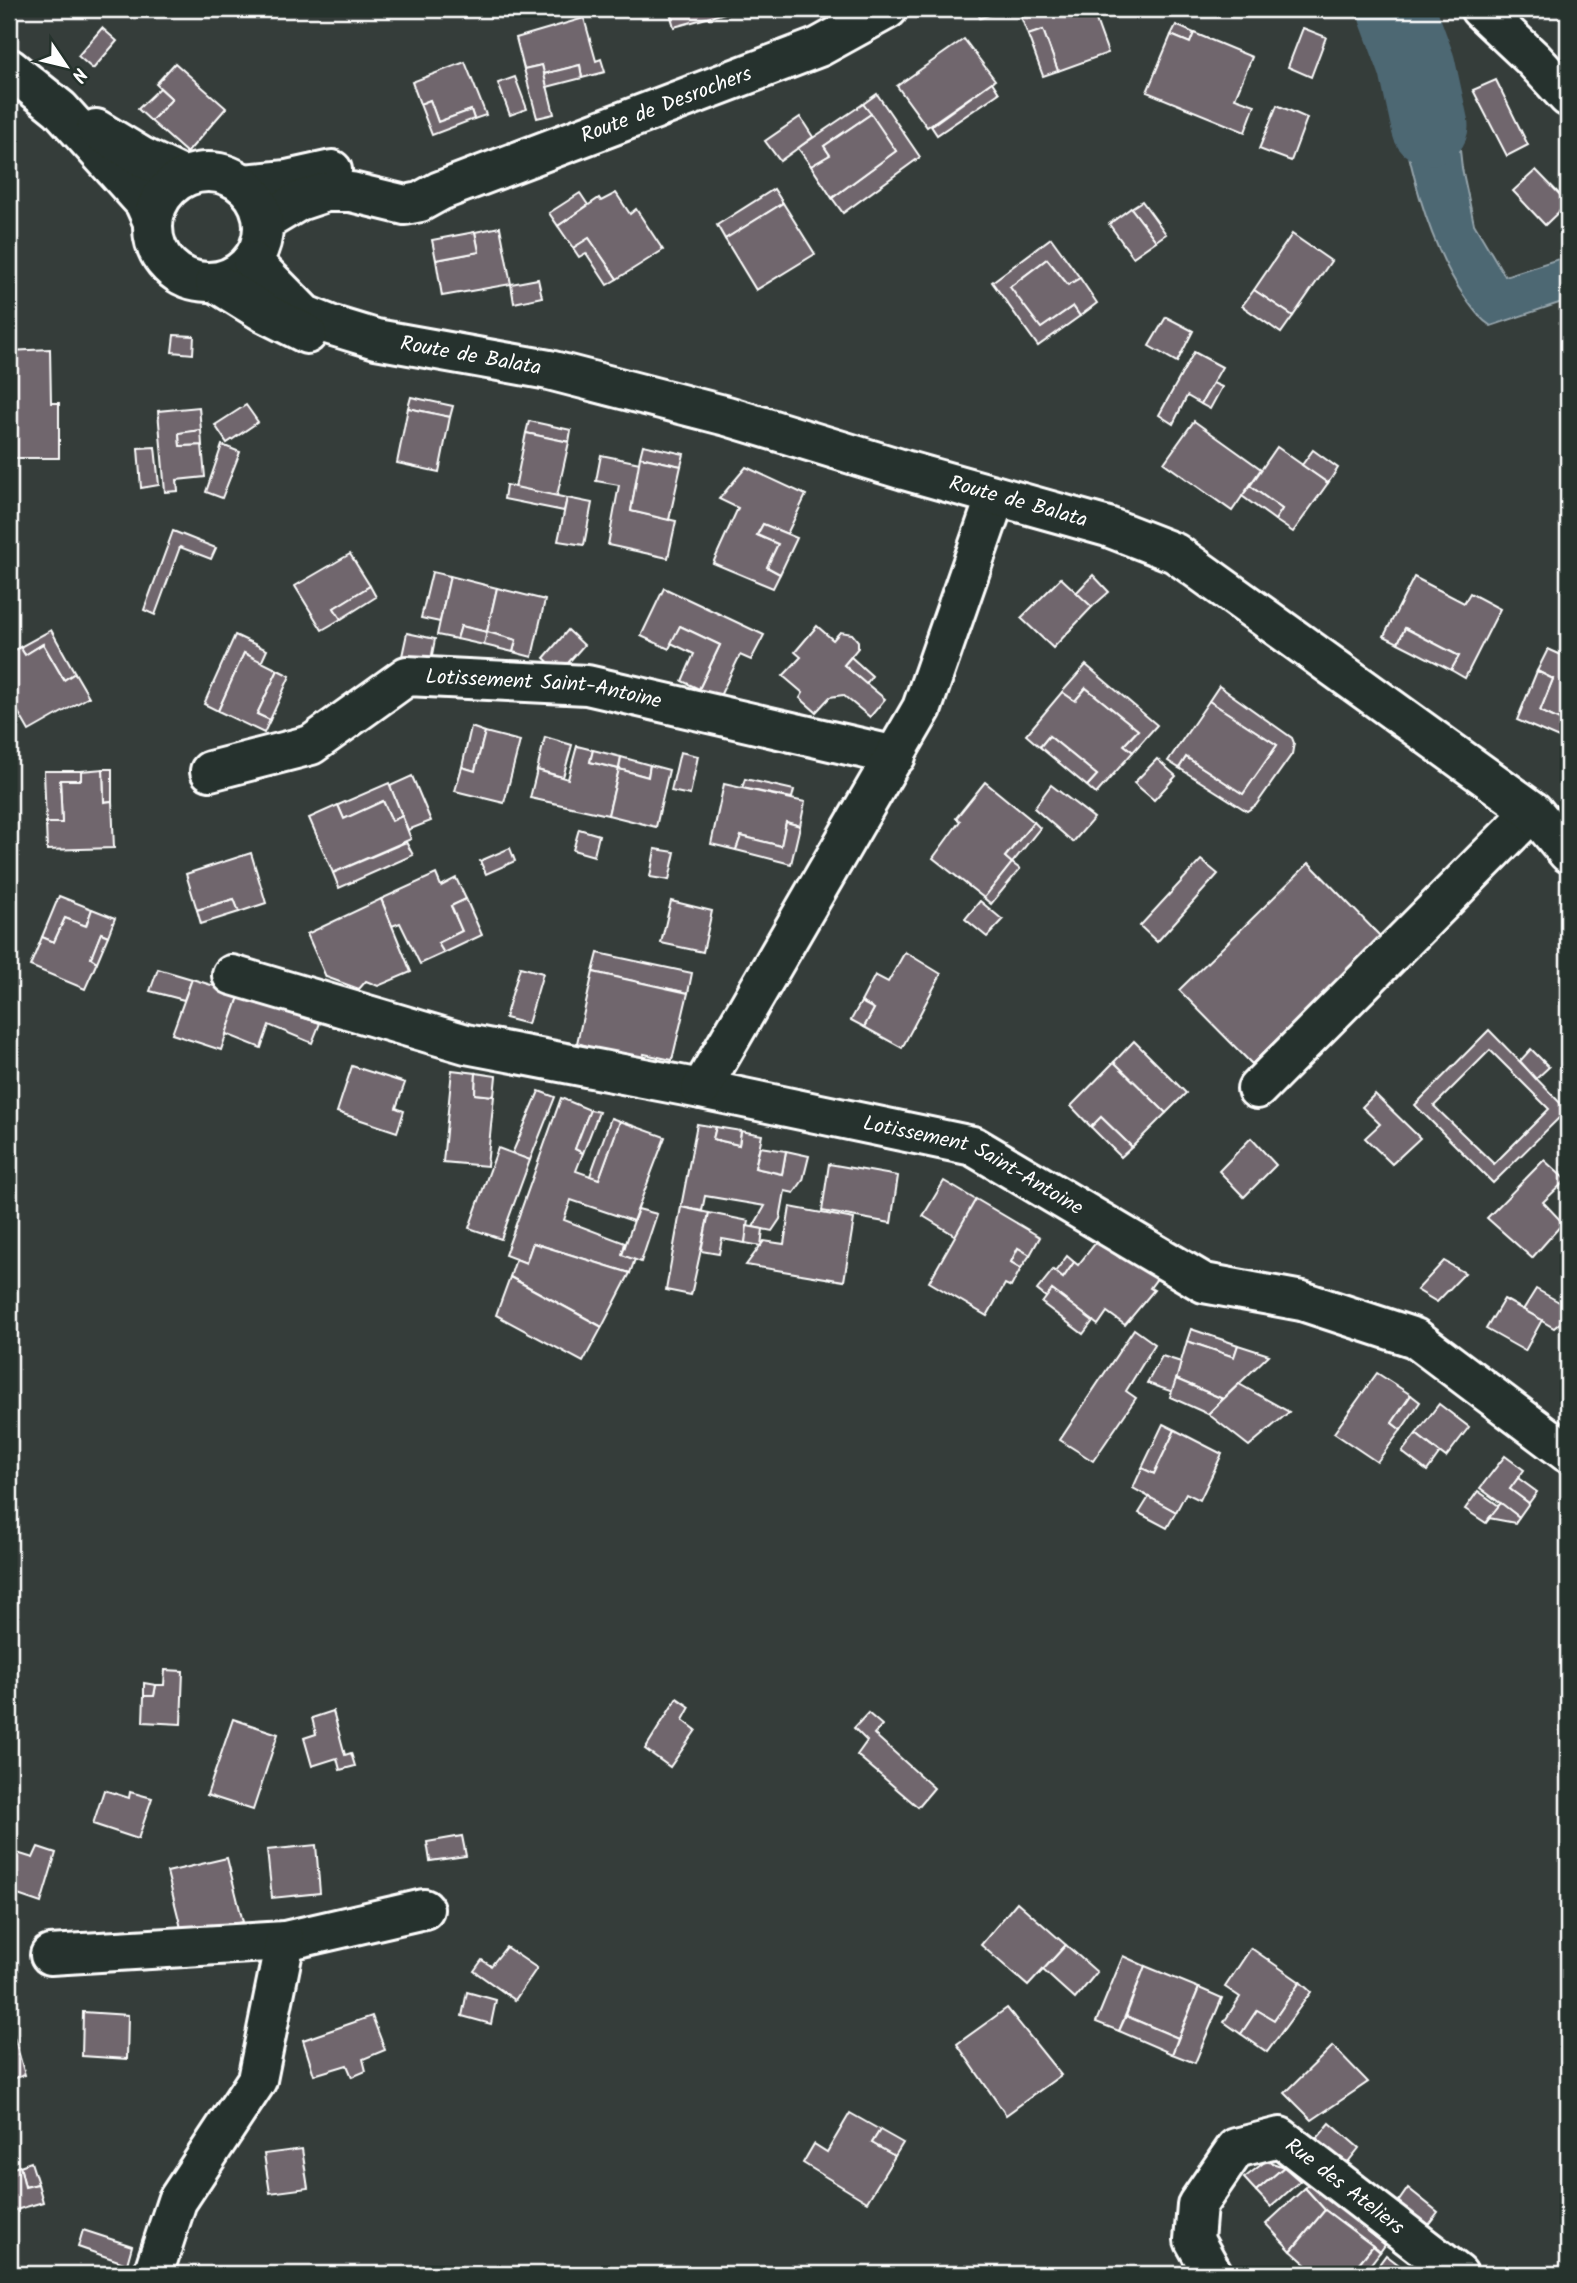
<svg xmlns="http://www.w3.org/2000/svg" width="1577" height="2283" font-family="Kalam,sans-serif">
<style>
.water{fill:#4e6773;stroke:#95a4ab;stroke-width:2}
.lines{fill:none;stroke-linecap:round;stroke-linejoin:round}
.river{stroke:#4e6773;stroke-width:77}
.building{fill:#70666d;stroke:#fff;stroke-width:2;fill-rule:evenodd}
.minor-casing{stroke:#fff;stroke-width:44}
.major-casing{stroke:#fff;stroke-width:44}
.minor{stroke:#26332d;stroke-width:38}
.major{stroke:#26332d;stroke-width:38}
.labels{text-anchor:middle;dominant-baseline:central;stroke-width:5;stroke-linejoin:round;paint-order:stroke}
.street-label{font-size:21px;fill:#fff;stroke:#26332d}
</style>
<rect width="100%" height="100%" fill="#353d3a"/>
<filter id="ink" filterUnits="userSpaceOnUse"><feTurbulence type="fractalNoise" baseFrequency=".0143" numOctaves="2"/><feDisplacementMap in="SourceGraphic" scale="14" xChannelSelector="R" yChannelSelector="G"/><feConvolveMatrix kernelMatrix="1 2 1 2 8 2 1 2 1" color-interpolation-filters="sRGB"/></filter>
<g filter="url(#ink)">
<path class="water" d="M 1422,17 L 1455,105 L 1462,168 L 1474,224 L 1505,276 L 1568,256 L 1568,300 L 1491,326 C 1480,319 1474,310 1466,299 C 1417,229 1403,126 1385,43 L 1401,25 Z"/>
<g class="lines">
<polyline class="river" points="1396,9 1417,66 1430,126"/>
</g>
<g class="building">
<polygon points="683,9 731,9 732,11 674,27 670,13"/>
<polygon points="976,9 1006,9 1006,10 980,18"/>
<polygon points="1018,9 1092,9 1108,53 1058,71 1043,30 1028,35"/>
<polygon points="584,18 596,61 601,59 605,72 582,78 580,65 544,74 542,65 524,69 516,38"/>
<polygon points="1176,25 1194,33 1190,43 1171,35"/>
<polygon points="102,28 117,41 93,69 78,56"/>
<polygon points="1303,28 1326,37 1311,77 1288,67"/>
<polygon points="1043,30 1058,71 1043,76 1028,35"/>
<polygon points="1194,33 1252,57 1235,98 1255,105 1245,132 1147,92 1171,35 1190,43"/>
<polygon points="964,39 995,80 927,127 897,86"/>
<polygon points="465,62 486,115 474,119 471,110 438,122 430,100 420,104 412,82"/>
<polygon points="175,63 226,108 187,153 151,121 172,99 156,84"/>
<polygon points="542,65 554,114 537,118 524,69"/>
<polygon points="580,65 582,78 547,87 544,74"/>
<polygon points="515,77 527,109 510,115 498,83"/>
<polygon points="1496,80 1528,145 1507,156 1473,90"/>
<polygon points="992,82 999,93 937,135 931,126"/>
<polygon points="160,88 172,99 151,121 138,109"/>
<polygon points="877,94 920,157 843,213 832,198 896,151 863,104"/>
<polygon points="430,100 438,122 471,110 474,119 432,135 420,104"/>
<polygon points="863,104 871,114 824,146 830,155 811,166 798,148"/>
<polygon points="1277,105 1307,118 1291,161 1259,149"/>
<polygon points="871,114 896,151 832,198 811,166 830,155 824,146"/>
<polygon points="800,117 813,137 780,161 765,141"/>
<polygon points="1536,170 1568,203 1545,225 1513,191"/>
<polygon points="774,189 783,203 725,239 717,225"/>
<polygon points="580,193 588,205 558,226 549,213"/>
<polygon points="616,193 630,214 636,209 663,250 617,279 589,238 573,248 558,226 599,198 601,201"/>
<polygon points="1142,201 1166,234 1156,241 1131,208"/>
<polygon points="783,203 815,254 756,290 725,239"/>
<polygon points="1131,208 1156,241 1133,257 1109,224"/>
<polygon points="500,227 511,284 442,296 436,260 479,252 475,232"/>
<polygon points="475,232 479,252 436,260 432,240"/>
<polygon points="1292,234 1331,261 1293,316 1254,290"/>
<polygon points="589,238 617,279 607,285 586,253 579,257 573,248"/>
<polygon points="1051,238 1080,278 1068,285 1047,259 1010,287 1041,328 1073,306 1080,316 1038,346 992,282"/>
<polygon points="1047,259 1068,285 1080,278 1097,303 1080,316 1073,306 1041,328 1010,287"/>
<polygon points="538,279 542,297 514,303 511,284"/>
<polygon points="1254,290 1293,316 1281,333 1242,306"/>
<polygon points="1166,317 1193,331 1177,362 1149,346"/>
<polygon points="174,335 194,336 193,354 172,352"/>
<polygon points="50,349 51,403 59,403 59,458 9,458 9,351"/>
<polygon points="1194,352 1222,367 1201,404 1187,396 1173,424 1159,415"/>
<polygon points="1213,383 1222,387 1210,409 1201,404"/>
<polygon points="411,397 453,406 450,417 408,408"/>
<polygon points="246,405 258,422 227,443 215,425"/>
<polygon points="199,407 201,430 179,433 180,446 202,445 205,477 177,480 178,491 165,492 158,411"/>
<polygon points="408,408 450,417 439,472 397,463"/>
<polygon points="529,421 571,430 569,442 526,433"/>
<polygon points="1194,421 1261,469 1232,511 1164,463"/>
<polygon points="201,430 202,445 180,446 179,433"/>
<polygon points="526,433 569,442 557,496 515,488"/>
<polygon points="222,445 240,452 222,498 206,492"/>
<polygon points="643,445 684,454 681,466 640,457"/>
<polygon points="155,447 159,485 141,488 138,448"/>
<polygon points="1277,447 1328,483 1293,532 1275,520 1282,509 1250,486"/>
<polygon points="1313,450 1338,468 1328,483 1302,465"/>
<polygon points="601,455 640,463 631,511 676,521 668,558 608,545 619,485 596,481"/>
<polygon points="640,457 681,466 669,520 631,511"/>
<polygon points="746,467 806,495 787,534 763,524 757,535 778,544 767,567 780,574 773,588 713,563 738,508 719,499"/>
<polygon points="506,485 567,498 564,511 504,499"/>
<polygon points="1250,486 1282,509 1275,520 1242,496"/>
<polygon points="567,498 592,503 584,545 558,541"/>
<polygon points="763,524 797,538 780,574 767,567 778,544 757,535"/>
<polygon points="173,531 216,548 211,559 180,547 155,615 144,610"/>
<polygon points="350,554 370,586 334,608 341,619 322,630 295,586"/>
<polygon points="432,572 450,576 440,622 421,618"/>
<polygon points="1093,575 1109,592 1092,607 1076,593"/>
<polygon points="450,576 497,588 487,632 461,626 457,639 437,635"/>
<polygon points="1414,577 1464,603 1470,593 1500,609 1465,678 1451,670 1459,656 1405,628 1398,643 1384,636"/>
<polygon points="1061,578 1092,607 1053,648 1021,618"/>
<polygon points="370,586 376,597 341,619 334,608"/>
<polygon points="497,588 545,600 532,657 513,652 516,640 487,632"/>
<polygon points="664,588 764,635 751,660 740,655 719,698 699,689 720,645 680,626 669,649 641,636"/>
<polygon points="461,626 487,632 484,645 457,639"/>
<polygon points="680,626 720,645 699,689 682,681 694,654 671,643"/>
<polygon points="817,626 833,640 840,632 852,634 858,641 858,648 844,665 885,699 870,717 843,695 830,697 816,712 800,698 803,693 783,676 801,657 795,652"/>
<polygon points="1405,628 1459,656 1451,670 1398,643"/>
<polygon points="51,630 75,673 64,680 43,644 25,655 20,647"/>
<polygon points="568,630 584,645 560,672 544,658"/>
<polygon points="487,632 516,640 513,652 484,645"/>
<polygon points="407,633 435,639 428,676 399,670"/>
<polygon points="235,635 267,650 261,663 244,653 218,711 204,704"/>
<polygon points="43,644 64,680 75,673 89,697 29,731 9,696 9,687 13,685 9,677 9,654 20,647 25,655"/>
<polygon points="1548,649 1568,658 1568,724 1540,711 1553,679 1537,671"/>
<polygon points="244,653 278,670 257,714 270,720 264,733 218,711"/>
<polygon points="851,657 872,676 866,684 844,665"/>
<polygon points="1086,665 1157,725 1133,752 1124,745 1138,730 1086,688 1075,701 1062,692"/>
<polygon points="278,670 290,676 270,720 257,714"/>
<polygon points="1537,671 1553,679 1540,711 1568,724 1568,742 1517,720"/>
<polygon points="1219,686 1292,738 1294,743 1292,754 1256,805 1247,811 1179,768 1186,757 1243,794 1277,745 1209,701"/>
<polygon points="1086,688 1138,730 1124,745 1133,752 1096,794 1087,786 1097,775 1049,736 1040,747 1026,735 1062,692 1075,701"/>
<polygon points="1209,701 1277,745 1243,794 1186,757 1179,768 1168,761"/>
<polygon points="471,727 485,732 475,771 462,767"/>
<polygon points="485,732 520,741 504,803 455,791 462,767 475,771"/>
<polygon points="1049,736 1097,775 1087,786 1040,747"/>
<polygon points="545,737 572,745 563,777 537,770"/>
<polygon points="577,746 593,750 590,762 619,769 608,815 530,798 537,770 568,779"/>
<polygon points="593,750 621,757 619,769 590,762"/>
<polygon points="680,752 698,756 690,795 671,791"/>
<polygon points="621,757 650,765 648,777 619,769"/>
<polygon points="1157,759 1176,776 1154,800 1134,783"/>
<polygon points="650,765 669,770 656,827 608,815 619,769 648,777"/>
<polygon points="103,769 112,769 112,801 104,802"/>
<polygon points="103,769 104,802 112,801 114,848 47,850 46,823 62,823 60,780 81,780 81,771"/>
<polygon points="44,771 81,771 81,780 60,780 62,823 46,823"/>
<polygon points="412,776 431,821 408,830 390,786"/>
<polygon points="745,779 794,790 792,798 742,788"/>
<polygon points="985,782 1034,822 1005,857 1012,863 984,898 933,858 960,821 956,818"/>
<polygon points="389,783 402,816 392,821 383,801 344,819 338,805"/>
<polygon points="724,784 805,802 800,826 786,822 781,846 741,836 736,850 711,844"/>
<polygon points="1051,785 1094,818 1073,842 1034,808"/>
<polygon points="383,801 392,821 402,816 411,839 333,873 309,818 338,805 344,819"/>
<polygon points="786,822 800,826 791,864 736,850 741,836 781,846"/>
<polygon points="1034,822 1040,828 1012,863 1005,857"/>
<polygon points="579,829 599,835 594,856 573,850"/>
<polygon points="406,842 413,855 339,888 333,873"/>
<polygon points="510,848 515,861 486,874 480,861"/>
<polygon points="655,849 675,852 669,880 650,877"/>
<polygon points="251,853 266,903 239,912 234,899 197,910 186,874"/>
<polygon points="1201,860 1218,874 1157,942 1140,926"/>
<polygon points="1012,863 1020,869 991,904 984,898"/>
<polygon points="1309,863 1381,937 1252,1064 1179,990"/>
<polygon points="436,874 441,886 456,878 466,899 451,906 462,931 438,943 444,953 420,964 400,923 392,926 381,899"/>
<polygon points="59,896 92,909 86,926 65,918 54,942 42,937"/>
<polygon points="234,899 239,912 201,924 197,910"/>
<polygon points="381,899 411,972 378,986 366,981 359,989 326,977 307,934"/>
<polygon points="466,899 482,935 444,953 438,943 462,931 451,906"/>
<polygon points="671,901 712,911 703,952 661,943"/>
<polygon points="980,901 1003,920 987,937 965,919"/>
<polygon points="92,909 115,918 108,936 101,933 91,958 97,962 85,989 30,966 42,937 54,942 65,918 86,926"/>
<polygon points="101,933 108,936 97,962 91,958"/>
<polygon points="905,952 941,974 902,1048 864,1027 874,1009 861,1002 875,975 888,982"/>
<polygon points="598,953 692,973 688,993 593,972"/>
<polygon points="520,967 543,973 528,1024 505,1018"/>
<polygon points="158,969 192,979 184,1000 150,991"/>
<polygon points="593,972 688,993 672,1060 644,1054 641,1065 587,1054 588,1046 577,1043"/>
<polygon points="192,979 240,994 221,1050 172,1034"/>
<polygon points="239,997 320,1023 312,1043 269,1025 261,1048 226,1034"/>
<polygon points="861,1002 874,1009 864,1027 851,1020"/>
<path d="M 1489,1030 L 1567,1110 L 1493,1183 L 1415,1105 ZM 1490,1050 L 1549,1109 L 1494,1164 L 1434,1106 Z"/>
<polygon points="1134,1041 1186,1093 1166,1113 1114,1062"/>
<polygon points="1531,1049 1549,1067 1536,1079 1520,1061"/>
<polygon points="1114,1062 1166,1113 1132,1147 1101,1117 1091,1127 1071,1106"/>
<polygon points="352,1066 405,1083 396,1108 404,1111 397,1132 337,1112"/>
<polygon points="452,1070 476,1073 475,1094 494,1096 487,1166 443,1162"/>
<polygon points="476,1073 496,1076 494,1096 475,1094"/>
<polygon points="539,1091 555,1097 530,1160 512,1154"/>
<polygon points="1375,1094 1420,1138 1392,1164 1365,1138 1380,1124 1362,1107"/>
<polygon points="561,1098 590,1110 575,1149 583,1153 576,1171 599,1179 620,1121 665,1137 633,1221 571,1200 564,1220 625,1243 622,1255 635,1259 630,1273 533,1243 526,1263 505,1255"/>
<polygon points="590,1110 599,1112 583,1153 575,1149"/>
<polygon points="1101,1117 1132,1147 1121,1157 1091,1127"/>
<polygon points="611,1118 620,1121 599,1179 590,1176"/>
<polygon points="697,1124 716,1127 713,1139 739,1145 741,1131 762,1135 755,1168 782,1174 786,1151 809,1156 803,1180 794,1193 785,1191 780,1219 772,1231 753,1227 765,1206 705,1196 702,1211 681,1207"/>
<polygon points="716,1127 741,1131 739,1145 713,1139"/>
<polygon points="1251,1138 1276,1165 1244,1197 1219,1171"/>
<polygon points="760,1147 786,1151 782,1174 755,1168"/>
<polygon points="498,1148 530,1160 501,1239 469,1228"/>
<polygon points="1544,1160 1566,1180 1543,1202 1563,1223 1532,1258 1487,1218"/>
<polygon points="829,1164 898,1176 891,1223 822,1211"/>
<polygon points="944,1181 976,1200 956,1236 923,1216"/>
<polygon points="976,1199 1040,1237 1030,1255 1018,1248 1011,1262 1021,1268 1011,1287 1005,1284 987,1316 929,1282"/>
<polygon points="681,1207 709,1213 691,1295 666,1290"/>
<polygon points="790,1207 854,1219 844,1281 746,1265 764,1241 784,1244"/>
<polygon points="638,1209 657,1214 641,1262 622,1255"/>
<polygon points="709,1213 749,1221 745,1243 722,1239 719,1254 701,1251"/>
<polygon points="747,1226 763,1229 761,1246 745,1243"/>
<polygon points="1098,1240 1120,1258 1132,1241 1161,1273 1150,1288 1154,1290 1125,1325 1107,1312 1098,1325 1052,1290 1047,1298 1037,1290 1053,1270 1063,1278 1074,1262 1078,1265"/>
<polygon points="533,1243 630,1273 602,1327 510,1277 516,1259 526,1263"/>
<polygon points="1018,1248 1030,1255 1021,1268 1011,1262"/>
<polygon points="1067,1256 1074,1262 1063,1278 1055,1272"/>
<polygon points="1444,1261 1465,1273 1437,1302 1417,1290"/>
<polygon points="510,1277 602,1327 583,1362 496,1315"/>
<polygon points="1536,1289 1568,1307 1568,1316 1554,1328 1523,1310"/>
<polygon points="1052,1290 1093,1321 1083,1334 1042,1303"/>
<polygon points="1504,1299 1542,1320 1525,1351 1486,1329"/>
<polygon points="1134,1329 1155,1344 1126,1391 1136,1398 1093,1461 1060,1440"/>
<polygon points="1191,1329 1238,1345 1234,1357 1187,1341"/>
<polygon points="1187,1341 1234,1357 1238,1345 1269,1355 1223,1399 1176,1379"/>
<polygon points="1162,1356 1181,1362 1173,1392 1147,1383"/>
<polygon points="1377,1373 1411,1395 1392,1423 1401,1430 1377,1462 1334,1433"/>
<polygon points="1176,1379 1223,1399 1208,1414 1170,1397"/>
<polygon points="1239,1384 1289,1412 1249,1446 1208,1414"/>
<polygon points="1411,1395 1420,1402 1401,1430 1392,1423"/>
<polygon points="1439,1404 1469,1427 1446,1457 1416,1434"/>
<polygon points="1163,1424 1175,1430 1154,1474 1142,1468"/>
<polygon points="1175,1430 1222,1454 1200,1500 1186,1493 1176,1512 1133,1488 1142,1468 1154,1474"/>
<polygon points="1416,1434 1440,1453 1427,1471 1402,1452"/>
<polygon points="1505,1456 1524,1470 1510,1489 1529,1503 1519,1517 1480,1488"/>
<polygon points="1518,1478 1537,1492 1529,1503 1510,1489"/>
<polygon points="1478,1491 1499,1506 1486,1523 1465,1509"/>
<polygon points="1149,1497 1176,1512 1167,1528 1139,1513"/>
<polygon points="1501,1503 1519,1517 1515,1523 1489,1518"/>
<polygon points="165,1670 183,1671 181,1724 143,1722 144,1696 154,1696 156,1685 164,1685"/>
<polygon points="144,1683 156,1685 154,1696 144,1696"/>
<polygon points="677,1698 690,1707 683,1720 696,1730 670,1767 645,1749"/>
<polygon points="333,1711 345,1755 351,1753 355,1766 340,1770 337,1758 312,1766 304,1738 316,1734 312,1718"/>
<polygon points="868,1713 882,1725 874,1734 934,1788 918,1807 857,1755 867,1741 854,1728"/>
<polygon points="233,1719 278,1734 253,1810 207,1795"/>
<polygon points="104,1790 129,1798 130,1792 152,1798 138,1839 93,1824"/>
<polygon points="462,1836 466,1856 430,1861 427,1842"/>
<polygon points="316,1845 320,1893 272,1898 267,1850"/>
<polygon points="38,1847 56,1853 41,1903 9,1892 9,1879 17,1853 33,1858"/>
<polygon points="227,1858 243,1922 183,1936 167,1872"/>
<polygon points="1017,1902 1066,1945 1028,1986 981,1945"/>
<polygon points="1066,1945 1097,1972 1075,1999 1043,1970"/>
<polygon points="506,1947 537,1968 515,2000 474,1971 482,1960 491,1966"/>
<polygon points="1251,1948 1300,1982 1274,2020 1257,2010 1241,2034 1224,2022 1240,1997 1225,1987"/>
<polygon points="1123,1956 1145,1966 1119,2031 1096,2022"/>
<polygon points="1145,1966 1199,1988 1178,2038 1126,2016"/>
<polygon points="1300,1982 1311,1992 1267,2052 1241,2034 1257,2010 1274,2020"/>
<polygon points="1199,1988 1222,1998 1195,2063 1172,2054"/>
<polygon points="467,1992 496,2000 491,2024 462,2016"/>
<polygon points="1007,2008 1061,2075 1006,2115 957,2044"/>
<polygon points="83,2012 128,2015 127,2059 82,2056"/>
<polygon points="372,2016 385,2050 363,2059 366,2071 352,2077 347,2065 314,2075 303,2040"/>
<polygon points="1126,2016 1178,2038 1172,2054 1119,2031"/>
<polygon points="11,2026 25,2075 9,2080 9,2027"/>
<polygon points="1333,2046 1368,2082 1312,2120 1285,2093"/>
<polygon points="850,2113 880,2130 872,2143 895,2156 867,2202 803,2163 814,2144 827,2152"/>
<polygon points="1330,2123 1359,2148 1344,2167 1314,2142"/>
<polygon points="880,2130 903,2143 895,2156 872,2143"/>
<polygon points="302,2149 308,2188 270,2193 264,2154"/>
<polygon points="1266,2161 1284,2167 1256,2191 1244,2178"/>
<polygon points="31,2162 38,2184 25,2187 20,2166"/>
<polygon points="20,2166 25,2187 38,2184 43,2202 9,2212 9,2169"/>
<polygon points="1284,2167 1300,2181 1271,2207 1256,2191"/>
<polygon points="1315,2179 1346,2213 1385,2245 1380,2252 1325,2210 1305,2188"/>
<polygon points="1305,2188 1325,2210 1291,2251 1266,2224"/>
<polygon points="1408,2188 1438,2212 1423,2231 1394,2208"/>
<polygon points="1325,2210 1373,2246 1350,2274 1317,2274 1291,2251"/>
<polygon points="83,2230 132,2246 127,2264 78,2247"/>
<polygon points="1373,2246 1380,2252 1363,2274 1350,2274"/>
<polygon points="1386,2255 1411,2274 1372,2274"/>
</g>
<g class="lines">
<defs>
<g id="minor">
<polyline points="1480,9 1532,58 1568,97"/>
<polyline points="243,184 287,180 332,170"/>
<path id="s1" d="M 264,222 L 299,201 L 326,192 L 351,192 L 405,205 L 420,202 L 440,191 L 819,47 L 888,9"/>
<path id="s2" d="M 210,771 L 311,745 L 407,676 L 587,685 L 896,756"/>
<path id="s3" d="M 232,975 L 466,1044 L 701,1089 L 973,1146 L 1204,1283 L 1302,1301 L 1415,1338 L 1568,1453"/>
<polyline points="701,1089 922,708 996,496"/>
<polyline points="1257,1089 1533,811"/>
<polyline points="50,1955 285,1941 424,1909"/>
<polyline points="153,2274 177,2201 257,2080 285,1941"/>
<path id="s4" d="M 1213,2274 L 1194,2240 L 1197,2205 L 1236,2148 L 1280,2137 L 1458,2274"/>
</g>
<g id="major">
<polyline points="9,68 60,109 144,202 153,222"/>
<polyline points="96,129 142,157 184,177"/>
<circle cx="208" cy="227" r="55"/>
<path id="s5" d="M 252,261 L 305,315 L 330,325 L 376,339 L 549,370 L 727,416 L 904,470 L 1108,527 L 1175,553 L 1533,811 L 1568,853"/>
<polyline points="215,282 265,313 307,334"/>
</g>
</defs>
<use href="#minor" class="minor-casing"/>
<use href="#major" class="major-casing"/>
<use href="#minor" class="minor"/>
<use href="#major" class="major"/>
</g>
</g>
<g class="labels">
<g class="street-label">
<text stroke="none"><textPath href="#s1" startOffset="430">Route de Desrochers</textPath></text>
<text stroke="none"><textPath href="#s5" startOffset="247">Route de Balata</textPath></text>
<text stroke="none"><textPath href="#s5" startOffset="814">Route de Balata</textPath></text>
<text stroke="none"><textPath href="#s2" startOffset="360">Lotissement Saint-Antoine</textPath></text>
<text stroke="none"><textPath href="#s3" startOffset="768">Lotissement Saint-Antoine</textPath></text>
<text stroke="none"><textPath href="#s4" startOffset="270">Rue des Ateliers</textPath></text>
</g>
</g>
<rect width="1577" height="2283" fill="none" stroke="#26332d" stroke-width="35"/>
<rect x="18" y="18" width="1542" height="2248" fill="none" stroke="#fff" stroke-width="2.5" filter="url(#ink)"/>
<g transform="translate(66 66) rotate(125)" stroke="#26332d" stroke-width="5" paint-order="stroke">
<path d="M0-5L12 26L0 18L-12 26Z" fill="#ffffff"/>
<text y="-10" font-size="19" font-weight="bold" text-anchor="middle" fill="#ffffff">N</text>
</g>
</svg>
